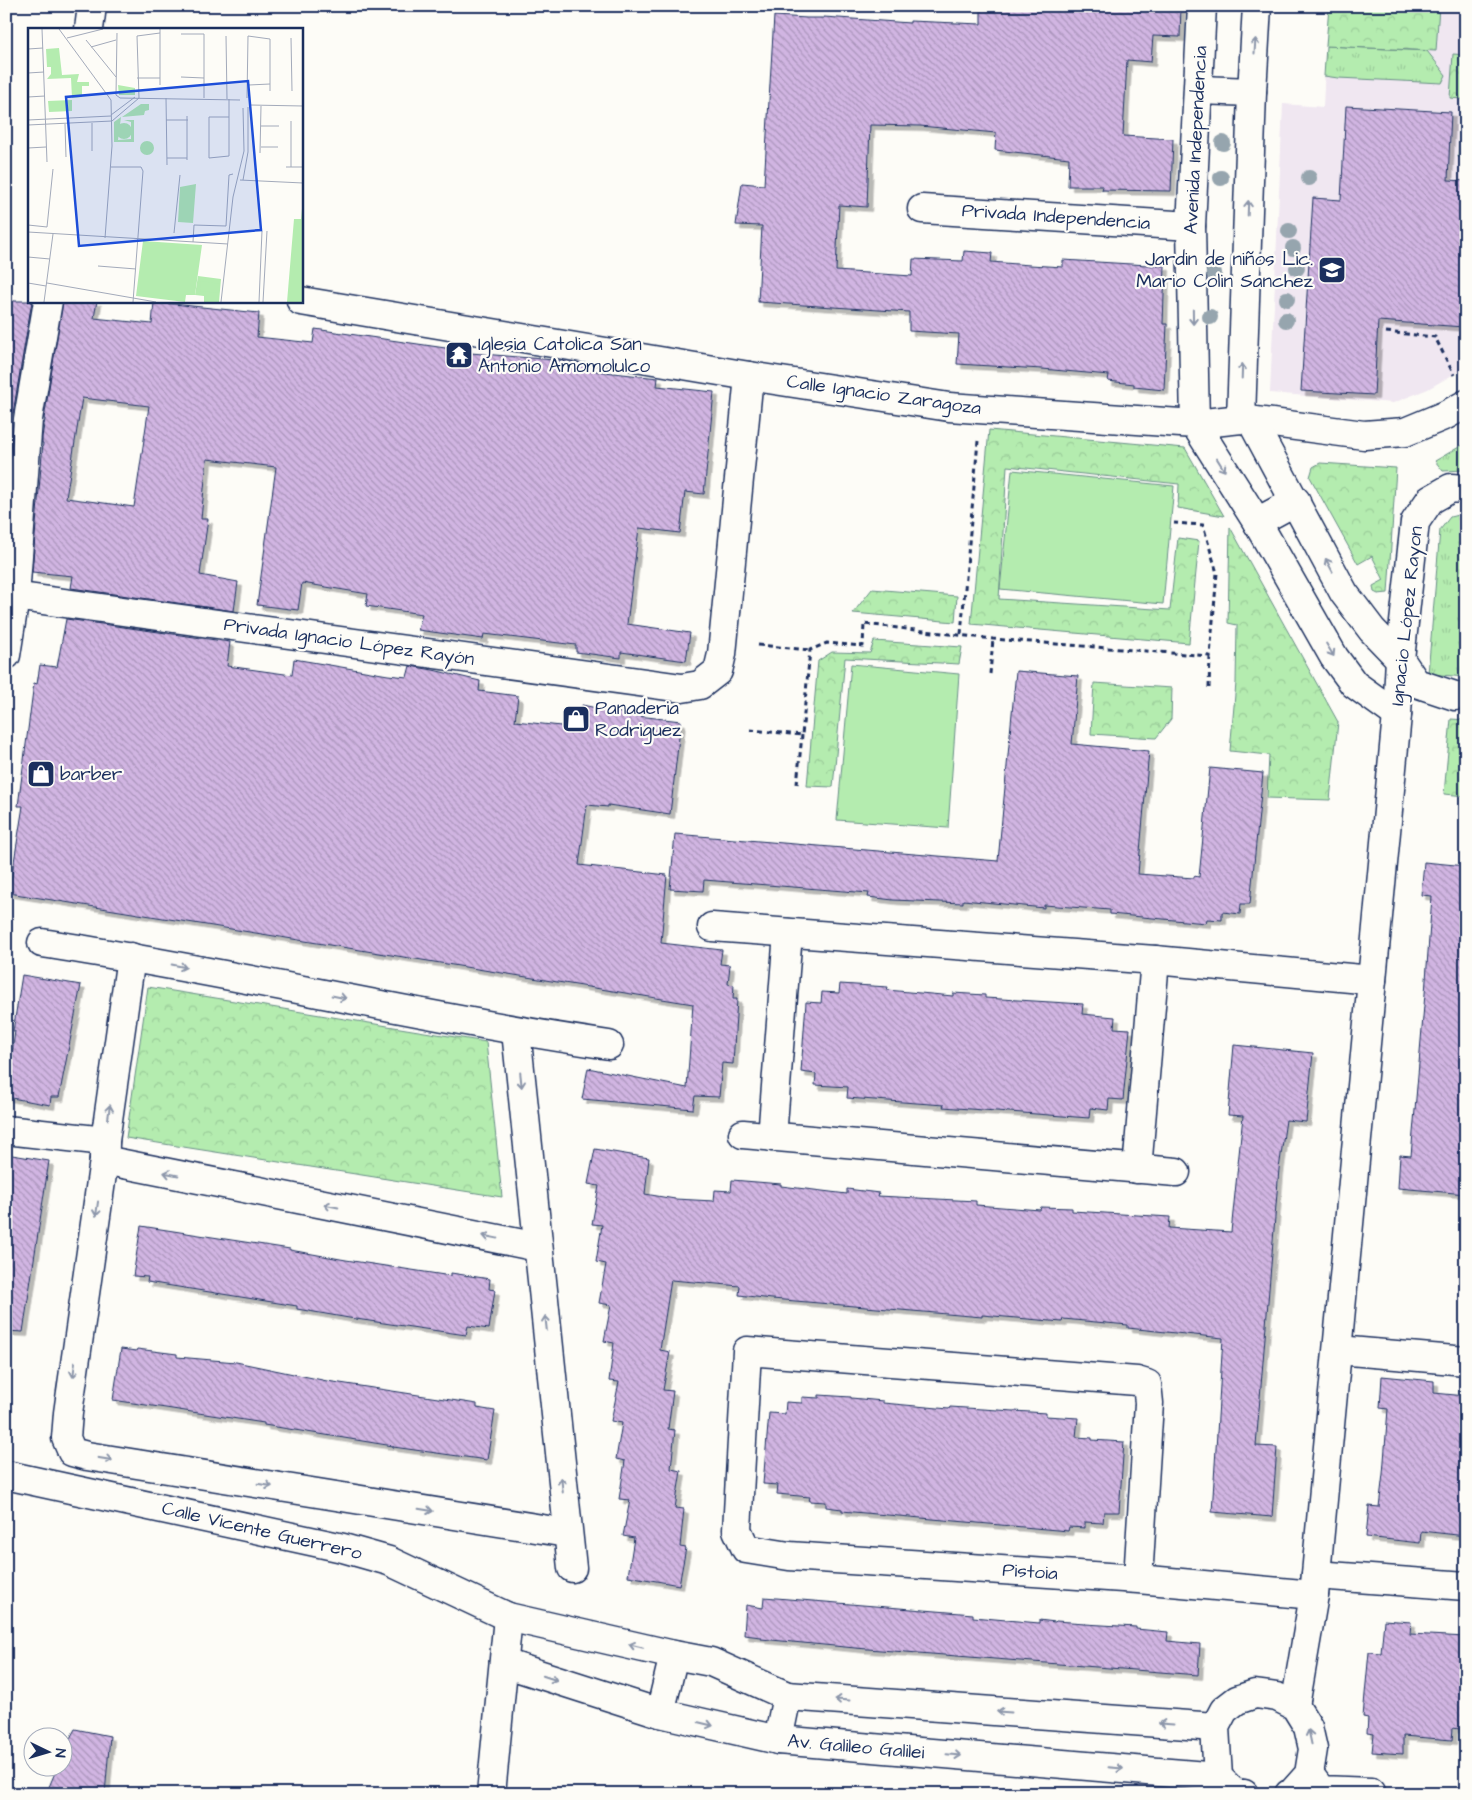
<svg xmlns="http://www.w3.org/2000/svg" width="1472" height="1800" font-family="'Architects Daughter',sans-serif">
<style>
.built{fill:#f0e7f1}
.grass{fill:url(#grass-tufts);stroke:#688e86}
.forest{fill:url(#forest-crowns);stroke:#688e86}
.garden{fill:#b4ecaf;stroke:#688e86}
.building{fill:url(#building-back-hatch);stroke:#1b2f5e;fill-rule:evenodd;filter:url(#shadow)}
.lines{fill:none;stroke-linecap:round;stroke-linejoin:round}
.minor-casing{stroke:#1b2f5e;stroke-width:31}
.path{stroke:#1b2f5e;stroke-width:3;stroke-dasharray:5 4;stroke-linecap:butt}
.minor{stroke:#fdfcf7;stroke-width:28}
.tree{fill:#96a5ae}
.oneway{stroke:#8c96aa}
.labels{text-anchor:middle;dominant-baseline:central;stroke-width:4.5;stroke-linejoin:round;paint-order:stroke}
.street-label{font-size:19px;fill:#1b2f5e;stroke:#fdfcf7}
.poi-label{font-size:19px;fill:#1b2f5e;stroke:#fdfcf7;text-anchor:start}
.inset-road{fill:none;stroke:#a3aaba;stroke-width:1}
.view{fill:#1d4ed8;fill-opacity:0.15;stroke:#1d4ed8;stroke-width:2.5}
.inset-edge{fill:none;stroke:#1b2f5e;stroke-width:2.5}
</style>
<defs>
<pattern id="grass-tufts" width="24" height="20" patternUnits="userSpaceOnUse" patternTransform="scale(1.25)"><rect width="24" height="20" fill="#b4ecaf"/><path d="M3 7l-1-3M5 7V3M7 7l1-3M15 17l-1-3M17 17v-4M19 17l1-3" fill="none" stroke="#9acb99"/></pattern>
<pattern id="forest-crowns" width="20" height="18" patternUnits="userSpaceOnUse" patternTransform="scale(1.25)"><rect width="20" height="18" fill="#b4ecaf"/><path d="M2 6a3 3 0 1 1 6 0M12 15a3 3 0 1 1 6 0" fill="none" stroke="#9acb99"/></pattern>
<pattern id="building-back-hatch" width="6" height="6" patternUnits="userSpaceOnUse" patternTransform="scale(1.25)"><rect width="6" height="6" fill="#d1b5e2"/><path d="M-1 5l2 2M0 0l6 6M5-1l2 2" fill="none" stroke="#a994ba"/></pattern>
<filter id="shadow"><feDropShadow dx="4.5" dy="4.5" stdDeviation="0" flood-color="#0004"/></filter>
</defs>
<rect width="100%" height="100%" fill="#fdfcf7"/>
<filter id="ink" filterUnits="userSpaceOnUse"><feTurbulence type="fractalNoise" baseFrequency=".02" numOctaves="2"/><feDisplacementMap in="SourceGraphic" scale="10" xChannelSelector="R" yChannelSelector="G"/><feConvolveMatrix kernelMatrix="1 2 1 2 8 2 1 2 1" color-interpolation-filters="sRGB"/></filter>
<g filter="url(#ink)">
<polygon class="built" points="1439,6 1466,6 1466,367 1428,389 1393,403 1270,393 1283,104 1323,107 1326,46 1435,51"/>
<g class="grass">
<polygon points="1326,46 1427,51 1446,75 1442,83 1338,78 1324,76"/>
<polygon points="1466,443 1466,470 1443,471 1435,461"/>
<polygon points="1466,513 1466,677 1428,674 1440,530 1450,517"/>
</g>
<g class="forest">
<polygon points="1329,6 1439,6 1436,51 1326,46"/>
<polygon points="1453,54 1466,55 1466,158 1458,157 1462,99 1450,98"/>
<polygon points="989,430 1185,448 1224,516 1178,508 1179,484 1007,466 999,599 1170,610 1178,538 1199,541 1189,643 971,624"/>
<polygon points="1320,463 1396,468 1388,593 1378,594 1374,592 1373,586 1384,580 1372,556 1358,564 1310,477 1313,467"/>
<polygon points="1230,527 1338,722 1330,800 1267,798 1269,755 1230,751 1236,683 1237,625 1228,623"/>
<polygon points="872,589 957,596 955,622 853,613"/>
<polygon points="874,641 962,647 959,664 845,658 833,787 807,786 818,661 832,652 870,653"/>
<polygon points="1094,683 1172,688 1171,719 1156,738 1091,734"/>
<polygon points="1451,719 1466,720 1466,796 1444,794"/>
<polygon points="148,987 486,1042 502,1197 126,1138"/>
</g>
<g class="garden">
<polygon points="1012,470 1174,486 1163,604 1000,589"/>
<polygon points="851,664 959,674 948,828 837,820"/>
</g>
<g class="building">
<polygon points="981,6 1181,6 1180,37 1153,36 1151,62 1127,60 1123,136 1173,139 1171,191 1102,190 1103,186 1068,186 1069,158 995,150 996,133 920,126 870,125 867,207 839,205 836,271 912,276 913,259 963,261 964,251 992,253 991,262 1030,265 1063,267 1063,260 1165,266 1163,324 1167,324 1164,390 1134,387 1134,384 1108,381 1109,375 1042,369 957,364 959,334 909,331 909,312 758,302 762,226 736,225 742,183 764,185 774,16 807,18 824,18 824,17 910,23 910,21 981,24"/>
<polygon points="1346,106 1451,112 1448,180 1466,181 1464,327 1378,321 1374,395 1301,391 1313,198 1341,200"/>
<polygon points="6,301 32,301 13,413 6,412"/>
<path d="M 63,301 L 97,301 L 94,318 L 152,324 L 154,302 L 259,313 L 257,337 L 313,343 L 315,329 L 459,350 L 459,352 L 554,360 L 591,366 L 596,371 L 658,378 L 657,386 L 714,392 L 704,494 L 685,492 L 680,533 L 639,528 L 627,624 L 690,633 L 686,661 L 621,652 L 621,658 L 576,652 L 576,645 L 484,634 L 483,639 L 418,630 L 422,614 L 366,606 L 368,594 L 302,583 L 298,610 L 257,605 L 276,467 L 207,459 L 201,519 L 208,519 L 200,575 L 238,582 L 234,611 L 71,588 L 73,576 L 32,572 L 43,443 L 42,443 L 42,437 L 45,419 L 44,419 ZM 82,398 L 149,406 L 134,507 L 66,498 Z"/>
<polygon points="66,619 230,642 227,666 292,675 294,659 388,675 407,677 410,666 433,670 480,681 479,691 518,696 515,721 570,727 571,722 579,723 582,705 621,713 621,714 681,721 670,814 608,805 608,807 587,805 579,865 667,875 661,943 722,950 720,964 730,965 728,984 734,985 733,999 737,999 733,1064 722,1063 719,1097 695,1096 693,1109 582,1099 588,1068 687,1088 693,1004 9,893 23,806 18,806 34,683 37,684 40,665 57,667"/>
<polygon points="1016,671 1078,676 1072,744 1149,751 1138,874 1194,878 1194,876 1199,877 1210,768 1263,773 1250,904 1241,904 1240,914 1222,912 1222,920 1207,919 1206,923 1110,914 1110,910 1044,905 1044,908 963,900 963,903 893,900 868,897 869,893 704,880 703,891 670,889 675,834 998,861"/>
<polygon points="1424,862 1466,866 1466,1194 1398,1188 1400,1155 1411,1156 1425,994 1432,896 1421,895"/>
<polygon points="22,975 81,985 59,1097 51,1097 50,1105 6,1097 15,1031 13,1031"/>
<polygon points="840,984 888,987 887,990 953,996 953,993 985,995 985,998 1083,1004 1082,1014 1115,1017 1114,1028 1130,1029 1123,1100 1109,1099 1108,1110 1090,1108 1089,1118 943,1107 944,1105 847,1098 848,1087 815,1085 816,1074 801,1072 806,1002 821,1003 822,992 839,993"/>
<polygon points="1234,1045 1313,1053 1306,1122 1286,1120 1279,1169 1256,1446 1277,1447 1272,1517 1212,1512 1223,1338 1128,1328 1128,1325 1063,1319 1062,1322 982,1315 982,1317 772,1299 739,1295 740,1286 671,1280 660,1350 670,1352 663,1390 673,1391 668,1429 675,1430 671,1469 681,1471 675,1508 684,1509 680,1547 686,1548 679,1585 628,1576 634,1538 623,1536 630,1500 619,1499 625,1461 616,1459 622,1423 611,1421 619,1382 609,1381 614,1343 604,1341 611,1305 599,1303 606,1264 596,1262 602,1225 592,1224 599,1186 588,1184 595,1149 649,1158 645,1194 675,1199 714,1201 715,1190 731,1191 732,1180 781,1184 781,1186 847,1194 847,1189 879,1193 878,1196 976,1201 976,1205 1040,1210 1041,1207 1072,1208 1072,1211 1170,1217 1169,1228 1231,1232 1243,1116 1228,1115"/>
<polygon points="6,1154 49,1161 23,1332 6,1331"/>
<polygon points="141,1226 290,1249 290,1250 346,1260 451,1276 451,1273 490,1279 489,1289 495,1290 489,1329 468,1326 466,1335 349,1318 297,1309 297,1306 147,1282 148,1277 133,1276"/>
<polygon points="121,1349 136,1351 137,1349 177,1354 177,1357 236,1362 327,1381 477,1404 477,1408 495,1411 487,1460 393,1447 393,1446 264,1425 264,1423 113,1400"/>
<polygon points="1382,1376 1434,1381 1434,1393 1466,1396 1466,1536 1421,1531 1420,1543 1366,1537 1369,1506 1379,1507 1383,1474 1388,1409 1380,1408"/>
<polygon points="819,1395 851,1397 851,1398 883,1401 883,1403 949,1409 950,1407 1046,1413 1046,1416 1078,1418 1076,1437 1092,1438 1092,1440 1124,1442 1119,1512 1104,1512 1103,1523 1085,1522 1085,1528 1069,1527 1068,1531 842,1511 842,1509 826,1507 826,1502 809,1501 810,1497 777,1494 778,1485 763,1484 769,1413 785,1414 786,1402 802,1403 802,1397 819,1398"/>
<polygon points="764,1597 973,1614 973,1617 1039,1623 1039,1620 1055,1622 1056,1621 1085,1623 1085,1624 1136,1627 1136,1629 1168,1632 1167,1641 1200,1644 1198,1675 855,1648 761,1639 761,1637 744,1635 746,1605 763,1608"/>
<polygon points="1384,1620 1411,1622 1410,1634 1466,1637 1466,1730 1453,1728 1452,1740 1403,1736 1403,1754 1372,1752 1374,1734 1367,1733 1368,1718 1363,1717 1365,1694 1369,1652 1381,1653"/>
<polygon points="75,1729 110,1736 105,1794 46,1794 57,1768 62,1768 62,1753"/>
</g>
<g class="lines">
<defs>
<g id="minor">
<polyline points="1202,6 1191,226 1195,424 1257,522 1334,657 1354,684 1397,715"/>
<polyline points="89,29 92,6"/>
<polyline points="1199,90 1252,92"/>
<polyline points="922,209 1191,226"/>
<polyline points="301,301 749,376 949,407 1195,424 1241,419 1364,435 1405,432 1446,415 1466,404"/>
<polyline points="1241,419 1252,92 1257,6"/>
<polyline points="1251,420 1344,593 1372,630 1400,659 1416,683 1455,696"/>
<polyline points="1257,522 1296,501"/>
<polyline points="6,595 682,688 700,685 718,671 722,654 749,376"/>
<polyline points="6,655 15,597 28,419 48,301"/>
<polyline points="712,927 1155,960 1372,980"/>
<path d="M 42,943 C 232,972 419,1017 609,1045"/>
<polyline points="516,1031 572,1568"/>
<polyline points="6,1130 105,1141 104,1160 68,1413 66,1438 72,1452 87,1456 567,1533"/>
<polyline points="743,1134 1176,1172"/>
<polyline points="772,1137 788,933"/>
<polyline points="104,1159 105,1141 131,957"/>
<polyline points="104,1160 538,1247"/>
<polyline points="1137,1169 1155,960"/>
<polyline points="1338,1350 1466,1361"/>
<polyline points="6,1475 343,1548 389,1561 508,1617 674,1655 711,1662 787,1696 1215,1727"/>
<polyline points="1316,1575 1466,1586"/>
<polyline points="1138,1579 1149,1403 1147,1384 1137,1381 747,1351 737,1530 746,1549 789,1556 1138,1579 1314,1595"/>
<polyline points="504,1663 660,1713 778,1740 1218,1777"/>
<polyline points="1295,1706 1314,1595 1397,715 1400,659 1415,522 1430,500 1451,488 1466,489"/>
<polyline points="660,1713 674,1655"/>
<polyline points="778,1740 787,1696"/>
<polyline points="1309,1774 1321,1790 1371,1792 1370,1794"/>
<polyline points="491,1794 508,1617"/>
<polyline points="1244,1794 1233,1792 1218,1777 1215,1727 1224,1710 1237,1700 1255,1694 1277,1697 1295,1706 1308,1727 1313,1749 1309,1774 1292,1793 1289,1794"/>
</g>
</defs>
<use href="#minor" class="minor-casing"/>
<g class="path">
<polyline points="1386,332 1435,337 1454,375"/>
<polyline points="961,634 978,441"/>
<polyline points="758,645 810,650"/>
<polyline points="990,674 993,639"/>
<polyline points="1209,688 1210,656"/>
<polyline points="750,730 802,735 810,650 827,643 863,646 864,624 993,639 1210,656 1217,573 1203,525 1174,523"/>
<polyline points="797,784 802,735"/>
</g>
<use href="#minor" class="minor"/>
</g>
<g class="tree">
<circle cx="1223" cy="143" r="8"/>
<circle cx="1221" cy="178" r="8"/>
<circle cx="1309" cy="178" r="8"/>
<circle cx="1289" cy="231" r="8"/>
<circle cx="1293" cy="248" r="8"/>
<circle cx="1297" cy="268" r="8"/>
<circle cx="1214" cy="273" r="8"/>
<circle cx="1287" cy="299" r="8"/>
<circle cx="1210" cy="317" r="8"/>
<circle cx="1286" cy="320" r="8"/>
</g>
<defs><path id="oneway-shaft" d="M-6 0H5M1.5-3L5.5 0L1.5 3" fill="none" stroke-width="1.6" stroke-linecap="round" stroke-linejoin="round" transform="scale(1.25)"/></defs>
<g class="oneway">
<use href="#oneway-shaft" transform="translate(1255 46) rotate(-86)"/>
<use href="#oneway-shaft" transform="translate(1248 208) rotate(-88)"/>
<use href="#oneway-shaft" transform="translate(1193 317) rotate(89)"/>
<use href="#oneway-shaft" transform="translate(1242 371) rotate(-88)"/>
<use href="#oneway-shaft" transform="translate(1221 465) rotate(58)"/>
<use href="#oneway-shaft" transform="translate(1329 565) rotate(-118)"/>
<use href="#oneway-shaft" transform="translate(1330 650) rotate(59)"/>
<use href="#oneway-shaft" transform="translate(179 966) rotate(11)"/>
<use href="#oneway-shaft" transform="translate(339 997) rotate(11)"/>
<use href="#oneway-shaft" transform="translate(521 1080) rotate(84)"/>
<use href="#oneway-shaft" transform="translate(109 1112) rotate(-82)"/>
<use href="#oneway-shaft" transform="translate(171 1174) rotate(-169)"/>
<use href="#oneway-shaft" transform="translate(331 1206) rotate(-169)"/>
<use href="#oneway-shaft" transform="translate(97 1209) rotate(98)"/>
<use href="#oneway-shaft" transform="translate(490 1237) rotate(-169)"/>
<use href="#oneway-shaft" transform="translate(546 1323) rotate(-96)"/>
<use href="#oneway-shaft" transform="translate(74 1370) rotate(98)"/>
<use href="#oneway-shaft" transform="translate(105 1459) rotate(9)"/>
<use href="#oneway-shaft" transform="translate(265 1485) rotate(9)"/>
<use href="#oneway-shaft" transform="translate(562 1485) rotate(-96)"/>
<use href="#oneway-shaft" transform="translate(426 1510) rotate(9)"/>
<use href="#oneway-shaft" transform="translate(636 1646) rotate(-167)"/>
<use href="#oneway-shaft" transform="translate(550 1678) rotate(18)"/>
<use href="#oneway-shaft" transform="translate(842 1700) rotate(-176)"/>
<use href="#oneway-shaft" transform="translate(1004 1712) rotate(-176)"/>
<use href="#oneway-shaft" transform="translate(706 1724) rotate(13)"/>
<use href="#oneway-shaft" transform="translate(1166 1724) rotate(-176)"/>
<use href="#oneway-shaft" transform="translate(1310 1737) rotate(-102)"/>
<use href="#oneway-shaft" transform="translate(954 1755) rotate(5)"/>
<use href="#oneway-shaft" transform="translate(1116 1768) rotate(5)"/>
</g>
</g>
<defs>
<symbol id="school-square" viewBox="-11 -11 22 22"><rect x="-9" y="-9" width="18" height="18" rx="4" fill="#1b2f5e" stroke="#fdfcf7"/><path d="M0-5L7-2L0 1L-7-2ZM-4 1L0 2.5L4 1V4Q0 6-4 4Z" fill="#fff"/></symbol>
<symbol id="temple-square" viewBox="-11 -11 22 22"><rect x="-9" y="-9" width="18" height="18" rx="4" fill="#1b2f5e" stroke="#fdfcf7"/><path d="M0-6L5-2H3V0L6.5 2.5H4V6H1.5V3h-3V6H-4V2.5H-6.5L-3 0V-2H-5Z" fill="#fff"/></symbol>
<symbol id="shop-square" viewBox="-11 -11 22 22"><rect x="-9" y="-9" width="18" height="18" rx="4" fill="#1b2f5e" stroke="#fdfcf7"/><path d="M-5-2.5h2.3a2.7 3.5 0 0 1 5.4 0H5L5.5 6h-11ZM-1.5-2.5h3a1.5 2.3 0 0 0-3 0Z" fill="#fff"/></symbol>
</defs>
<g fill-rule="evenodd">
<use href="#school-square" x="1316" y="254" width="32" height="32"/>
<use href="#temple-square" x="443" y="339" width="32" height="32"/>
<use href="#shop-square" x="560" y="703" width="32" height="32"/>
<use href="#shop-square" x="25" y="758" width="32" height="32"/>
</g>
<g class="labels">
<g class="street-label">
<text transform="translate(1196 140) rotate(-87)">Avenida Independencia</text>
<text transform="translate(1056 217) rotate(4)">Privada Independencia</text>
<text transform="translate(884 395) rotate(8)">Calle Ignacio Zaragoza</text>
<text transform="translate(1407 616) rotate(-84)">Ignacio López Rayon</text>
<text transform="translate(349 642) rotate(8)">Privada Ignacio López Rayón</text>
<text transform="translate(262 1531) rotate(13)">Calle Vicente Guerrero</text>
<text transform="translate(1030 1572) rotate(4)">Pistoia</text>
<text transform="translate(856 1747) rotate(5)">Av. Galileo Galilei</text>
</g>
<g class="poi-label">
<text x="1313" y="259" text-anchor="end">Jardin de niños Lic.<tspan x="1313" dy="22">Mario Colin Sanchez</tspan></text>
<text x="478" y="344">Iglesia Catolica San<tspan x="478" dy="22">Antonio Amomolulco</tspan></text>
<text x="595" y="708">Panaderia<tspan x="595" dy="22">Rodriguez</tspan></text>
<text x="60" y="774">barber</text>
</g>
</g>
<g transform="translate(28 28)">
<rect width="275" height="275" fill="#fdfcf7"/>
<path d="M 90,57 L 107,60 L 107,67 L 91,67 Z" fill="#b4ecaf"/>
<path d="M 31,20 L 34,47 L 51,46 L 49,54 L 61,54 L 61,58 L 54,58 L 54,69 L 44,70 L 43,50 L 19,51 L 23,46 L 23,39 L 19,39 L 18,21 ZM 44,72 L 44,83 L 21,84 L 20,73 ZM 113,76 L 121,76 L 121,82 L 117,83 L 116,87 L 94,89 ZM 93,89 L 90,112 L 103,111 L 103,94 L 96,92 L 106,92 L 106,114 L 86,114 L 86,94 ZM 168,156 L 165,195 L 150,194 L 152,159 ZM 170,248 L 193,251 L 191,274 L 176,274 L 176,268 L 167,267 Z" fill="#b4ecaf"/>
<path d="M 275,170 L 275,274 L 259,274 L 266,191 L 273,191 ZM 115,213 L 174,217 L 167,267 L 158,267 L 157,274 L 108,268 Z" fill="#b4ecaf"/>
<path d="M88 103a8 8 0 1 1 16 0a8 8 0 1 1-16 0ZM112 120a7 7 0 1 1 14 0a7 7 0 1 1-14 0ZM 173,253 L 192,256 L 191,265 L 172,263 Z" fill="#b4ecaf"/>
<path class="inset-road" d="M 14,1 L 19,134M 31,1 L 83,72 L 84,118 L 77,210M 89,5 L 88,67 L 92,70 L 212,72M 153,6 L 176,6 L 176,70M 198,8 L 199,71M 39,10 L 75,1M 263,10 L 264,63M 58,12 L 88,49M 63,19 L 88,12M 0,21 L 15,20M 0,45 L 16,44M 153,49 L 176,50M 109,50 L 132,50M 132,57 L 132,1M 221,57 L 242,56M 0,69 L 17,68M 111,70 L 109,8 L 132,5M 138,70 L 139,137M 219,70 L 220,8 L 242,11 L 242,63M 222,77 L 275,78M 83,87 L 107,69M 159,88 L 159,132M 201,89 L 181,89 L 181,130 L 201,128 L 201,71M 0,92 L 83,88M 138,92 L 160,92M 263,93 L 263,139M 64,95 L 64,123M 37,96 L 38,129M 0,97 L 84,93 L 111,70M 233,98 L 251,98M 233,119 L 250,119M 0,120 L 18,119M 232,125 L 233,78M 139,130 L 159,130M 83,139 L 113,139 L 115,143 L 105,274M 258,139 L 275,139M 212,152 L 275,155M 215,152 L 220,124 L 220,79M 0,197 L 19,199 L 25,141M 0,204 L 200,216M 146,205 L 152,147M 165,214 L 166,197 L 198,198 L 201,147 L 205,146M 0,229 L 22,231M 70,238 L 108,241M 0,255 L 18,258M 19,255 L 128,274M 16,274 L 25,206M 193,274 L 205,169 L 216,123 L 215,80M 231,274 L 234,203M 235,274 L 239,203"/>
<path class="view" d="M 220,53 L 233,202 L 51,218 L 38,69 Z"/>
<rect width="275" height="275" class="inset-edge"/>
</g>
<rect width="1472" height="1800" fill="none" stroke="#fdfcf7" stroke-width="25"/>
<rect x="12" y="12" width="1447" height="1775" fill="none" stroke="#1b2f5e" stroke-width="2" filter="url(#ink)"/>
<g transform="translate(48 1752) rotate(95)"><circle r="24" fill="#fdfcf7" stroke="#a3aaba"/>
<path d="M0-4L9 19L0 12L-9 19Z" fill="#1b2f5e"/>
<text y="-8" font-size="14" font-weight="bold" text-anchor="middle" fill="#1b2f5e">N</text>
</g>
</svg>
